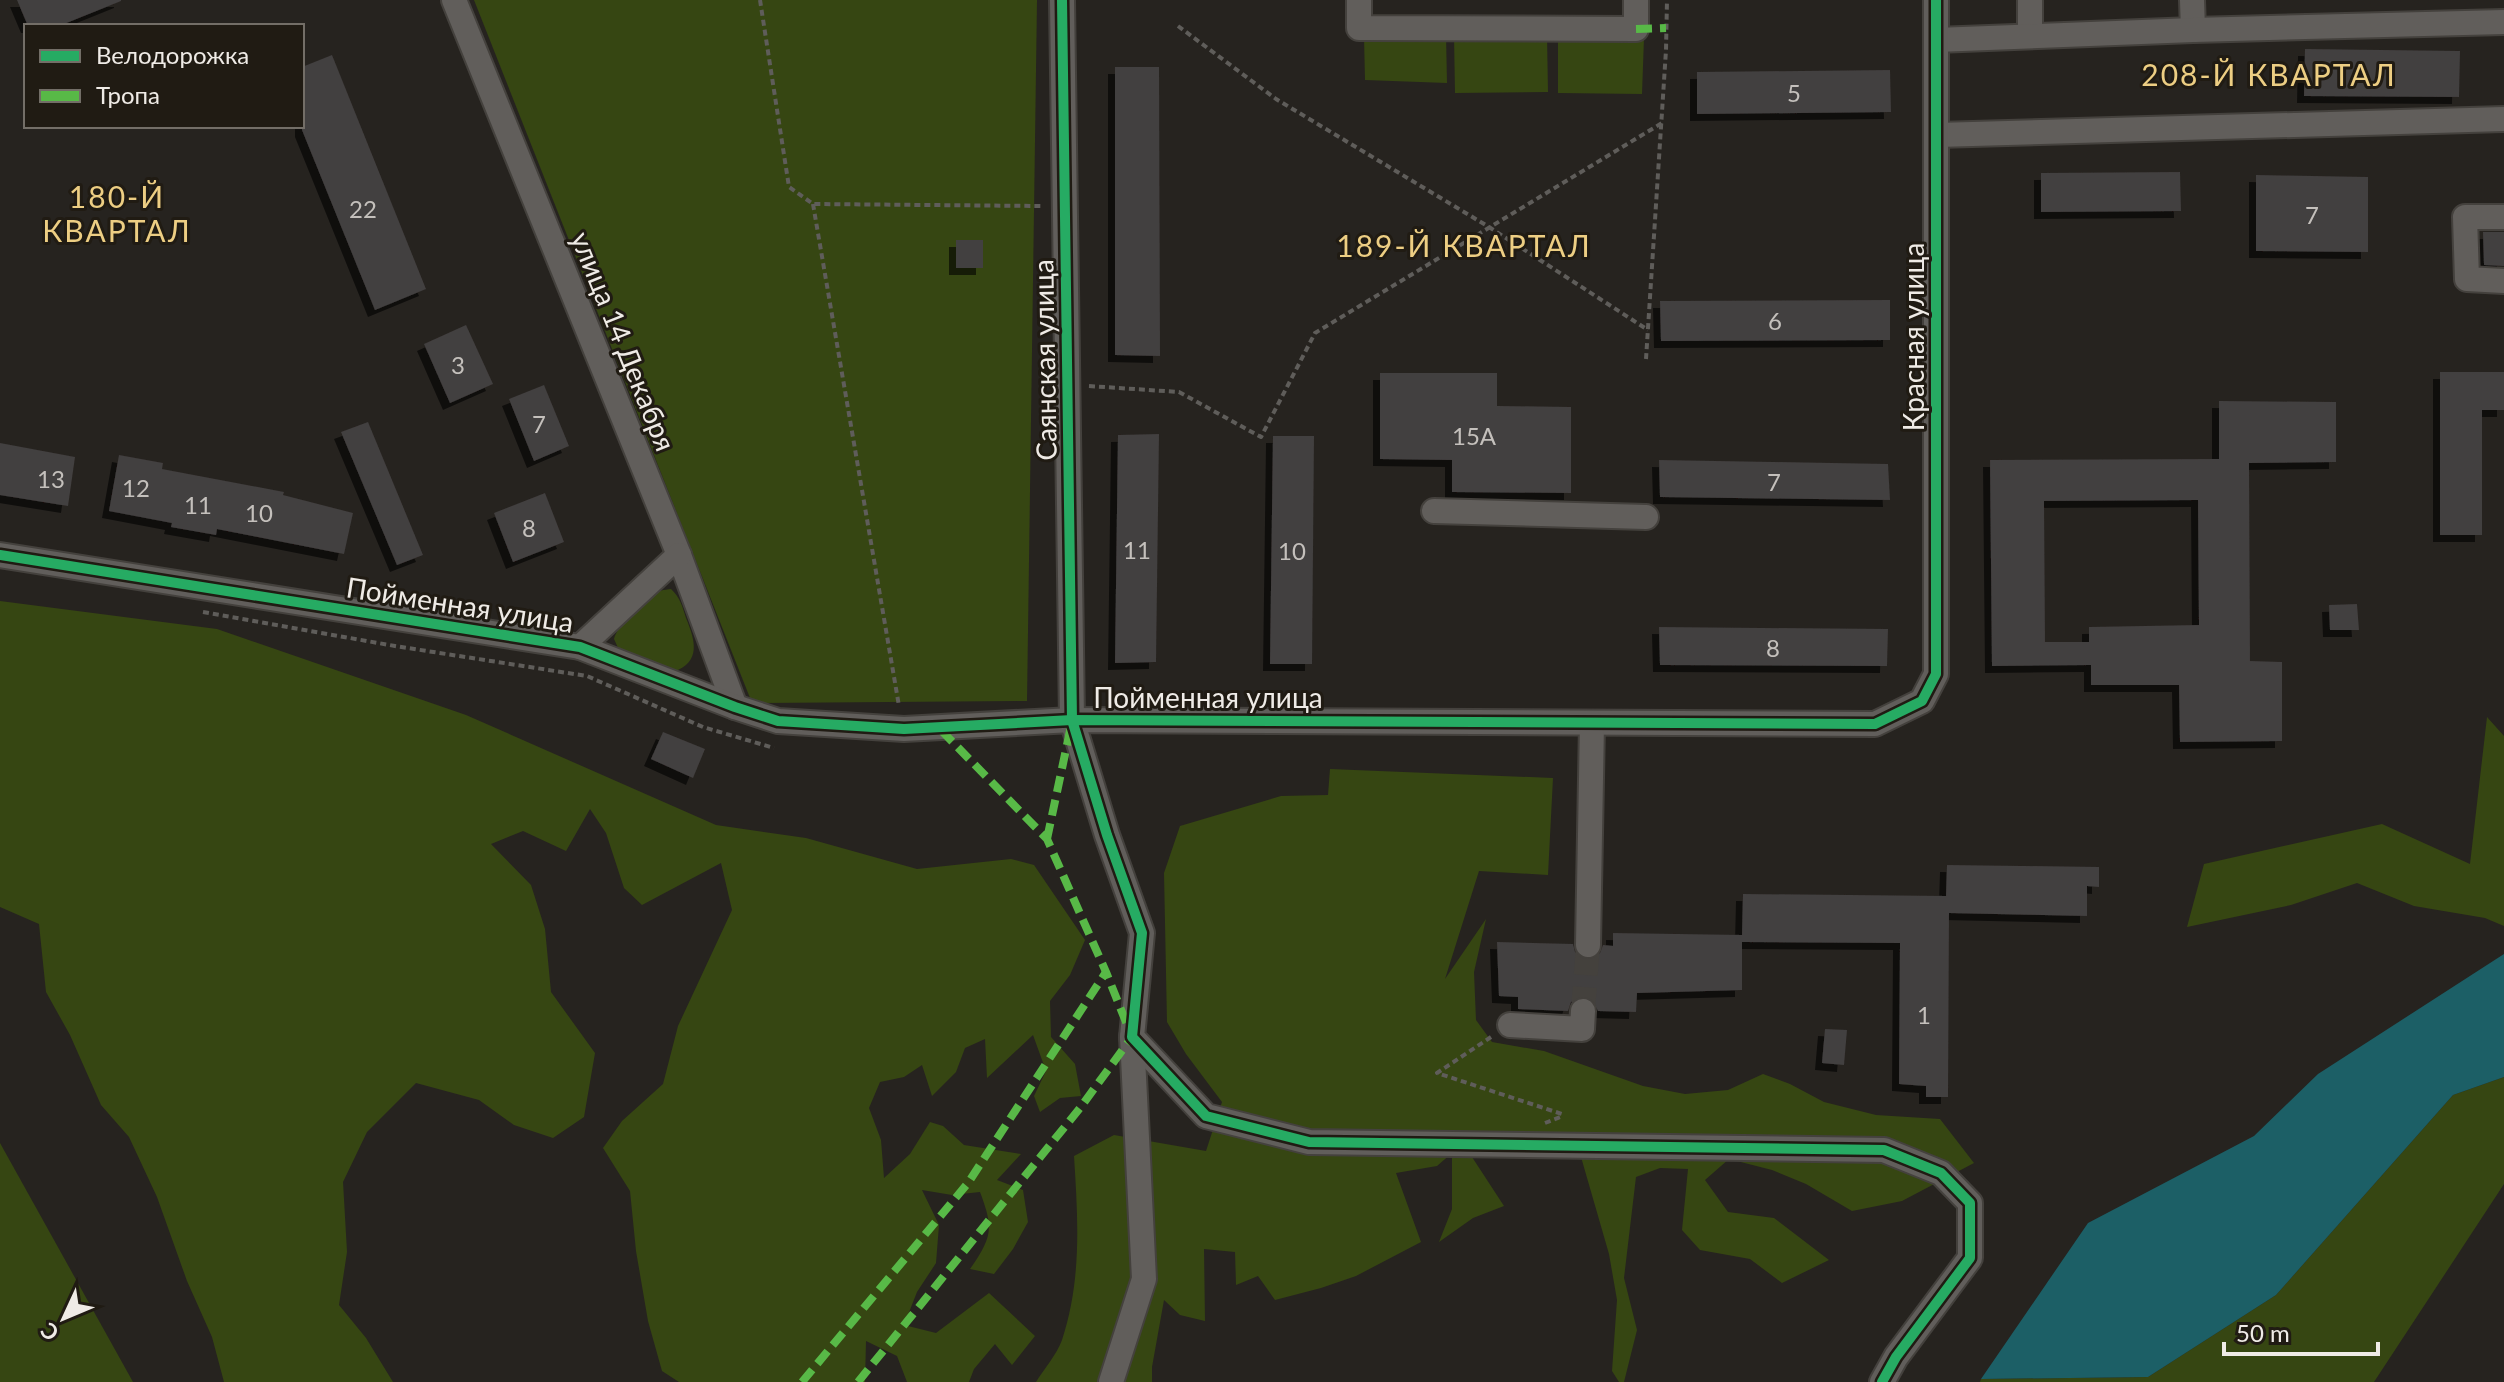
<svg xmlns="http://www.w3.org/2000/svg" width="2504" height="1382" font-family="Lato,sans-serif">
<style>
.green{fill:#364612}
.water{fill:#1c5f66}
.building{fill:#423f3f;fill-rule:evenodd;filter:url(#shadow)}
.lines{fill:none;stroke-linecap:round;stroke-linejoin:round}
.minor-tunnel{stroke:#44413d;stroke-width:24;stroke-dasharray:24 12;stroke-linecap:butt}
.minor-casing{stroke:#44413d;stroke-width:28}
.path{stroke:#5f5d5a;stroke-width:4;stroke-dasharray:6 4;stroke-linecap:butt}
.minor{stroke:#615e5b;stroke-width:24}
.quiet{stroke:#58b947;stroke-width:8;stroke-dasharray:16 8;stroke-linecap:butt}
.cycleway-casing{stroke:#201b13;stroke-width:15}
.cycleway{stroke:#26ab63;stroke-width:10}
.labels{text-anchor:middle;dominant-baseline:central;stroke-width:6;stroke-linejoin:round;paint-order:stroke}
.number-label{font-size:24px;fill:#c4c0bc}
.street-label{font-size:28px;fill:#efebe6;stroke:#201b13}
.neighbourhood-label{font-size:30px;letter-spacing:2px;fill:#edce83;stroke:#201b13}
</style>
<defs>
<filter id="shadow"><feDropShadow dx="-7" dy="7" stdDeviation="0" flood-color="#0009"/></filter>
</defs>
<rect width="100%" height="100%" fill="#26231f"/>
<g class="green">
<polygon points="474,0 1037,0 1027,701 752,703"/>
<polygon points="1446,35 1447,83 1365,80 1364,37"/>
<polygon points="1547,35 1548,92 1455,93 1454,36"/>
<polygon points="1558,37 1644,38 1642,94 1558,93"/>
<path d="M 671,589 C 680,597 683,608 686,618 C 695,640 702,662 673,672 L 619,650 L 614,639 C 617,626 641,602 653,594 C 658,590 664,590 671,589 Z"/>
<path d="M 0,601 L 217,629 L 466,715 L 716,825 L 806,838 L 917,869 L 1011,859 L 1034,865 L 1085,940 L 1070,975 L 1050,1001 L 1051,1037 L 1075,1064 L 1081,1096 L 1060,1098 L 1040,1112 L 1034,1096 L 1046,1071 L 1033,1035 L 987,1078 L 985,1039 L 965,1048 L 956,1072 L 932,1096 L 922,1065 L 904,1077 L 880,1082 L 869,1108 L 881,1140 L 884,1178 L 910,1154 L 930,1122 L 943,1126 L 964,1145 L 1021,1154 L 997,1180 L 1023,1190 L 1028,1222 L 1013,1249 L 994,1274 L 970,1269 C 992,1237 994,1229 980,1192 L 952,1195 L 922,1190 L 939,1225 L 936,1263 L 917,1292 L 904,1325 L 936,1333 L 989,1293 L 1035,1336 L 1012,1365 L 995,1344 L 974,1369 L 969,1382 L 907,1382 L 897,1356 L 866,1341 L 865,1382 L 679,1382 L 662,1371 L 648,1321 L 636,1251 L 630,1191 L 603,1148 L 622,1121 L 663,1084 L 678,1026 L 732,910 L 721,863 L 642,905 L 624,888 L 606,833 L 590,809 L 566,851 L 523,831 L 491,844 L 531,885 L 545,929 L 551,992 L 595,1053 L 584,1117 L 553,1138 L 514,1125 L 479,1100 L 416,1083 L 367,1132 L 343,1182 L 347,1252 L 339,1305 L 366,1338 L 393,1382 L 224,1382 L 212,1337 L 187,1281 L 157,1197 L 129,1137 L 101,1105 L 70,1035 L 46,992 L 39,924 L 0,907 Z"/>
<polygon points="2487,717 2504,736 2504,926 2485,918 2414,906 2357,883 2291,905 2187,927 2204,864 2382,824 2470,864"/>
<path d="M 1330,769 L 1553,778 L 1548,875 L 1479,871 L 1445,979 L 1486,919 L 1474,972 L 1476,1020 L 1492,1042 L 1544,1051 L 1643,1086 L 1685,1094 L 1728,1090 L 1763,1074 L 1790,1084 L 1824,1102 L 1876,1115 L 1940,1119 L 1974,1163 L 1902,1201 L 1852,1211 L 1806,1184 L 1772,1170 L 1729,1159 L 1705,1180 L 1728,1212 L 1774,1218 L 1829,1260 L 1782,1283 L 1750,1259 L 1700,1250 L 1682,1230 L 1688,1169 L 1660,1168 L 1636,1177 L 1624,1278 L 1637,1330 L 1624,1382 L 1619,1382 L 1612,1371 L 1617,1300 L 1609,1254 L 1581,1157 L 1472,1157 L 1504,1206 L 1473,1218 L 1439,1242 L 1452,1209 L 1452,1153 L 1437,1166 L 1396,1173 L 1421,1242 L 1356,1276 L 1321,1288 L 1275,1300 L 1258,1276 L 1236,1285 L 1235,1252 L 1204,1249 L 1205,1321 L 1180,1315 L 1164,1300 L 1152,1367 L 1152,1382 L 1036,1382 C 1044,1369 1057,1354 1062,1340 C 1082,1279 1078,1219 1074,1156 L 1114,1135 L 1206,1151 L 1222,1102 L 1186,1054 L 1167,1022 L 1164,873 L 1180,826 L 1281,796 L 1328,795 Z"/>
<polygon points="2504,1077 2504,1184 2374,1382 1980,1382 1981,1379 2148,1377 2276,1295 2453,1095"/>
<polygon points="0,1143 133,1382 0,1382"/>
</g>
<polygon class="water" points="2504,954 2504,1077 2453,1095 2276,1295 2148,1377 1981,1379 2088,1223 2254,1136 2318,1074"/>
<g class="building">
<polygon points="17,0 121,0 121,1 59,26 28,26"/>
<polygon points="2305,49 2460,51 2459,97 2304,96"/>
<polygon points="332,55 426,289 375,310 302,130 302,67"/>
<polygon points="1115,67 1159,67 1160,356 1115,355"/>
<polygon points="1890,70 1891,112 1697,114 1697,72"/>
<polygon points="2180,172 2181,211 2041,212 2041,173"/>
<polygon points="2256,175 2368,177 2368,252 2256,251"/>
<polygon points="2483,232 2504,232 2504,266 2484,265"/>
<rect x="956" y="240" width="27" height="28"/>
<polygon points="1890,300 1890,340 1661,341 1660,301"/>
<polygon points="466,325 493,384 450,403 424,344"/>
<polygon points="2440,372 2504,372 2504,410 2482,410 2482,535 2440,535"/>
<polygon points="1380,373 1497,373 1497,406 1571,407 1571,493 1452,492 1452,460 1380,459"/>
<polygon points="544,385 569,446 534,461 509,399"/>
<path d="M 2219,401 L 2336,402 L 2336,462 L 2249,463 L 2250,661 L 2282,662 L 2282,741 L 2180,742 L 2179,685 L 2091,685 L 2091,665 L 1992,666 L 1990,460 L 2219,459 ZM 2198,500 L 2199,625 L 2089,627 L 2089,642 L 2045,642 L 2044,501 Z"/>
<polygon points="368,422 423,555 397,565 341,432"/>
<polygon points="1159,434 1156,662 1115,663 1118,435"/>
<polygon points="1273,436 1314,436 1312,664 1270,664"/>
<polygon points="0,443 75,457 68,506 0,495"/>
<polygon points="119,455 163,463 162,469 284,492 283,495 353,513 344,554 217,529 216,535 171,527 172,523 109,511"/>
<polygon points="1659,460 1888,464 1890,500 1660,497"/>
<polygon points="545,493 564,542 513,562 494,513"/>
<polygon points="2357,604 2359,630 2330,630 2329,605"/>
<polygon points="1659,627 1888,629 1887,666 1660,665"/>
<polygon points="663,732 705,749 693,778 651,759"/>
<polygon points="1947,865 2099,867 2099,887 2087,886 2087,916 1949,913 1948,1097 1926,1097 1926,1086 1899,1084 1900,943 1742,942 1742,990 1637,993 1636,1012 1598,1011 1592,999 1583,996 1571,1002 1568,1011 1518,1009 1518,997 1499,996 1497,942 1573,944 1575,952 1580,957 1588,960 1600,953 1603,945 1613,946 1613,933 1742,935 1743,894 1946,896"/>
<polygon points="1825,1029 1847,1030 1844,1065 1822,1063"/>
</g>
<g class="lines">
<polyline class="minor-tunnel" points="1583,1011 1588,945"/>
<defs>
<g id="minor">
<polyline points="454,0 679,555 735,707"/>
<polyline points="1062,0 1072,720 1107,835 1142,933 1132,1037 1206,1116 1309,1142 1884,1150 1941,1173 1970,1203 1970,1258 1896,1357 1882,1382"/>
<polyline points="1359,0 1359,28 1636,29 1636,0"/>
<polyline points="2030,0 2030,35"/>
<polyline points="2192,0 2193,30"/>
<polyline points="1936,40 2193,30 2504,22"/>
<polyline points="1937,135 2504,119"/>
<polyline points="2504,217 2465,217 2467,279 2504,281"/>
<polyline points="1434,511 1646,517"/>
<polyline points="0,555 580,647 735,707 778,721 904,729 1072,720 1875,724 1922,701 1936,674 1936,0"/>
<polyline points="580,647 679,555"/>
<polyline points="1588,945 1592,723"/>
<polyline points="1510,1025 1582,1029 1583,1011"/>
<polyline points="1111,1382 1144,1279 1132,1037"/>
</g>
</defs>
<use href="#minor" class="minor-casing"/>
<g class="path">
<polyline points="760,0 789,187 813,204 1043,206"/>
<polyline points="1178,26 1276,99 1489,227 1648,330"/>
<polyline points="813,204 899,706"/>
<polyline points="1646,359 1666,50 1667,0"/>
<polyline points="1089,386 1179,392 1261,437 1315,333 1662,123"/>
<polyline points="203,612 395,646 587,676 703,727 774,748"/>
<polyline points="1491,1037 1437,1073 1565,1115"/>
<polyline points="1545,1123 1563,1116"/>
</g>
<use href="#minor" class="minor"/>
<g class="quiet">
<polyline points="1636,29 1666,28"/>
<polyline points="1047,839 1071,726"/>
<polyline points="802,1382 968,1183 1106,972"/>
<polyline points="858,1382 1080,1108 1132,1037 1106,972 1047,839 938,727"/>
</g>
<defs>
<g id="cycleway">
<polyline points="1062,0 1072,720 1107,835 1142,933 1132,1037 1206,1116 1309,1142 1884,1150 1941,1173 1970,1203 1970,1258 1896,1357 1882,1382"/>
<polyline points="0,555 580,647 735,707 778,721 904,729 1072,720 1875,724 1922,701 1936,674 1936,0"/>
</g>
</defs>
<use href="#cycleway" class="cycleway-casing"/>
<use href="#cycleway" class="cycleway"/>
</g>
<g class="labels">
<g class="number-label">
<text x="1794" y="92">5</text>
<text x="363" y="208">22</text>
<text x="2312" y="214">7</text>
<text x="1775" y="320">6</text>
<text x="458" y="364">3</text>
<text x="539" y="423">7</text>
<text x="1474" y="435">15А</text>
<text x="51" y="478">13</text>
<text x="1774" y="481">7</text>
<text x="136" y="487">12</text>
<text x="198" y="504">11</text>
<text x="259" y="512">10</text>
<text x="529" y="527">8</text>
<text x="1137" y="549">11</text>
<text x="1292" y="550">10</text>
<text x="1773" y="647">8</text>
<text x="1924" y="1014">1</text>
</g>
<g class="street-label">
<text transform="translate(1913 337) rotate(-90)">Красная улица</text>
<text transform="translate(624 341) rotate(68)">улица 14 Декабря</text>
<text transform="translate(1044 360) rotate(-91)">Саянская улица</text>
<text transform="translate(460 604) rotate(9)">Пойменная улица</text>
<text x="1208" y="697">Пойменная улица</text>
</g>
<g class="neighbourhood-label">
<text x="2269" y="74">208-Й КВАРТАЛ</text>
<text x="117" y="196">180-Й<tspan x="117" dy="34">КВАРТАЛ</tspan></text>
<text x="1464" y="245">189-Й КВАРТАЛ</text>
</g>
</g>
<rect x="24" y="24" width="280" height="104" fill="#201b13" stroke="#736e67" stroke-width="2"/>
<rect x="40" y="50" width="40" height="12" fill="#26ab63" stroke="#736e67" stroke-width="2"/>
<text x="96" y="64" font-size="24" fill="#efebe6">Велодорожка</text>
<rect x="40" y="90" width="40" height="12" fill="#58b947" stroke="#736e67" stroke-width="2"/>
<text x="96" y="104" font-size="24" fill="#efebe6">Тропа</text>
<g transform="translate(64 1318) rotate(226)" stroke="#201b13" stroke-width="6" paint-order="stroke">
<path d="M0-6L14 30L0 20L-14 30Z" fill="#efebe6"/>
<text y="-12" font-size="22" font-weight="bold" text-anchor="middle" fill="#efebe6">С</text>
</g>
<path d="M2224 1342v12h154v-12" fill="none" stroke="#efebe6" stroke-width="4"/>
<text x="2236" y="1342" font-size="24" fill="#efebe6" stroke="#201b13" stroke-width="6" paint-order="stroke">50 m</text>
</svg>
